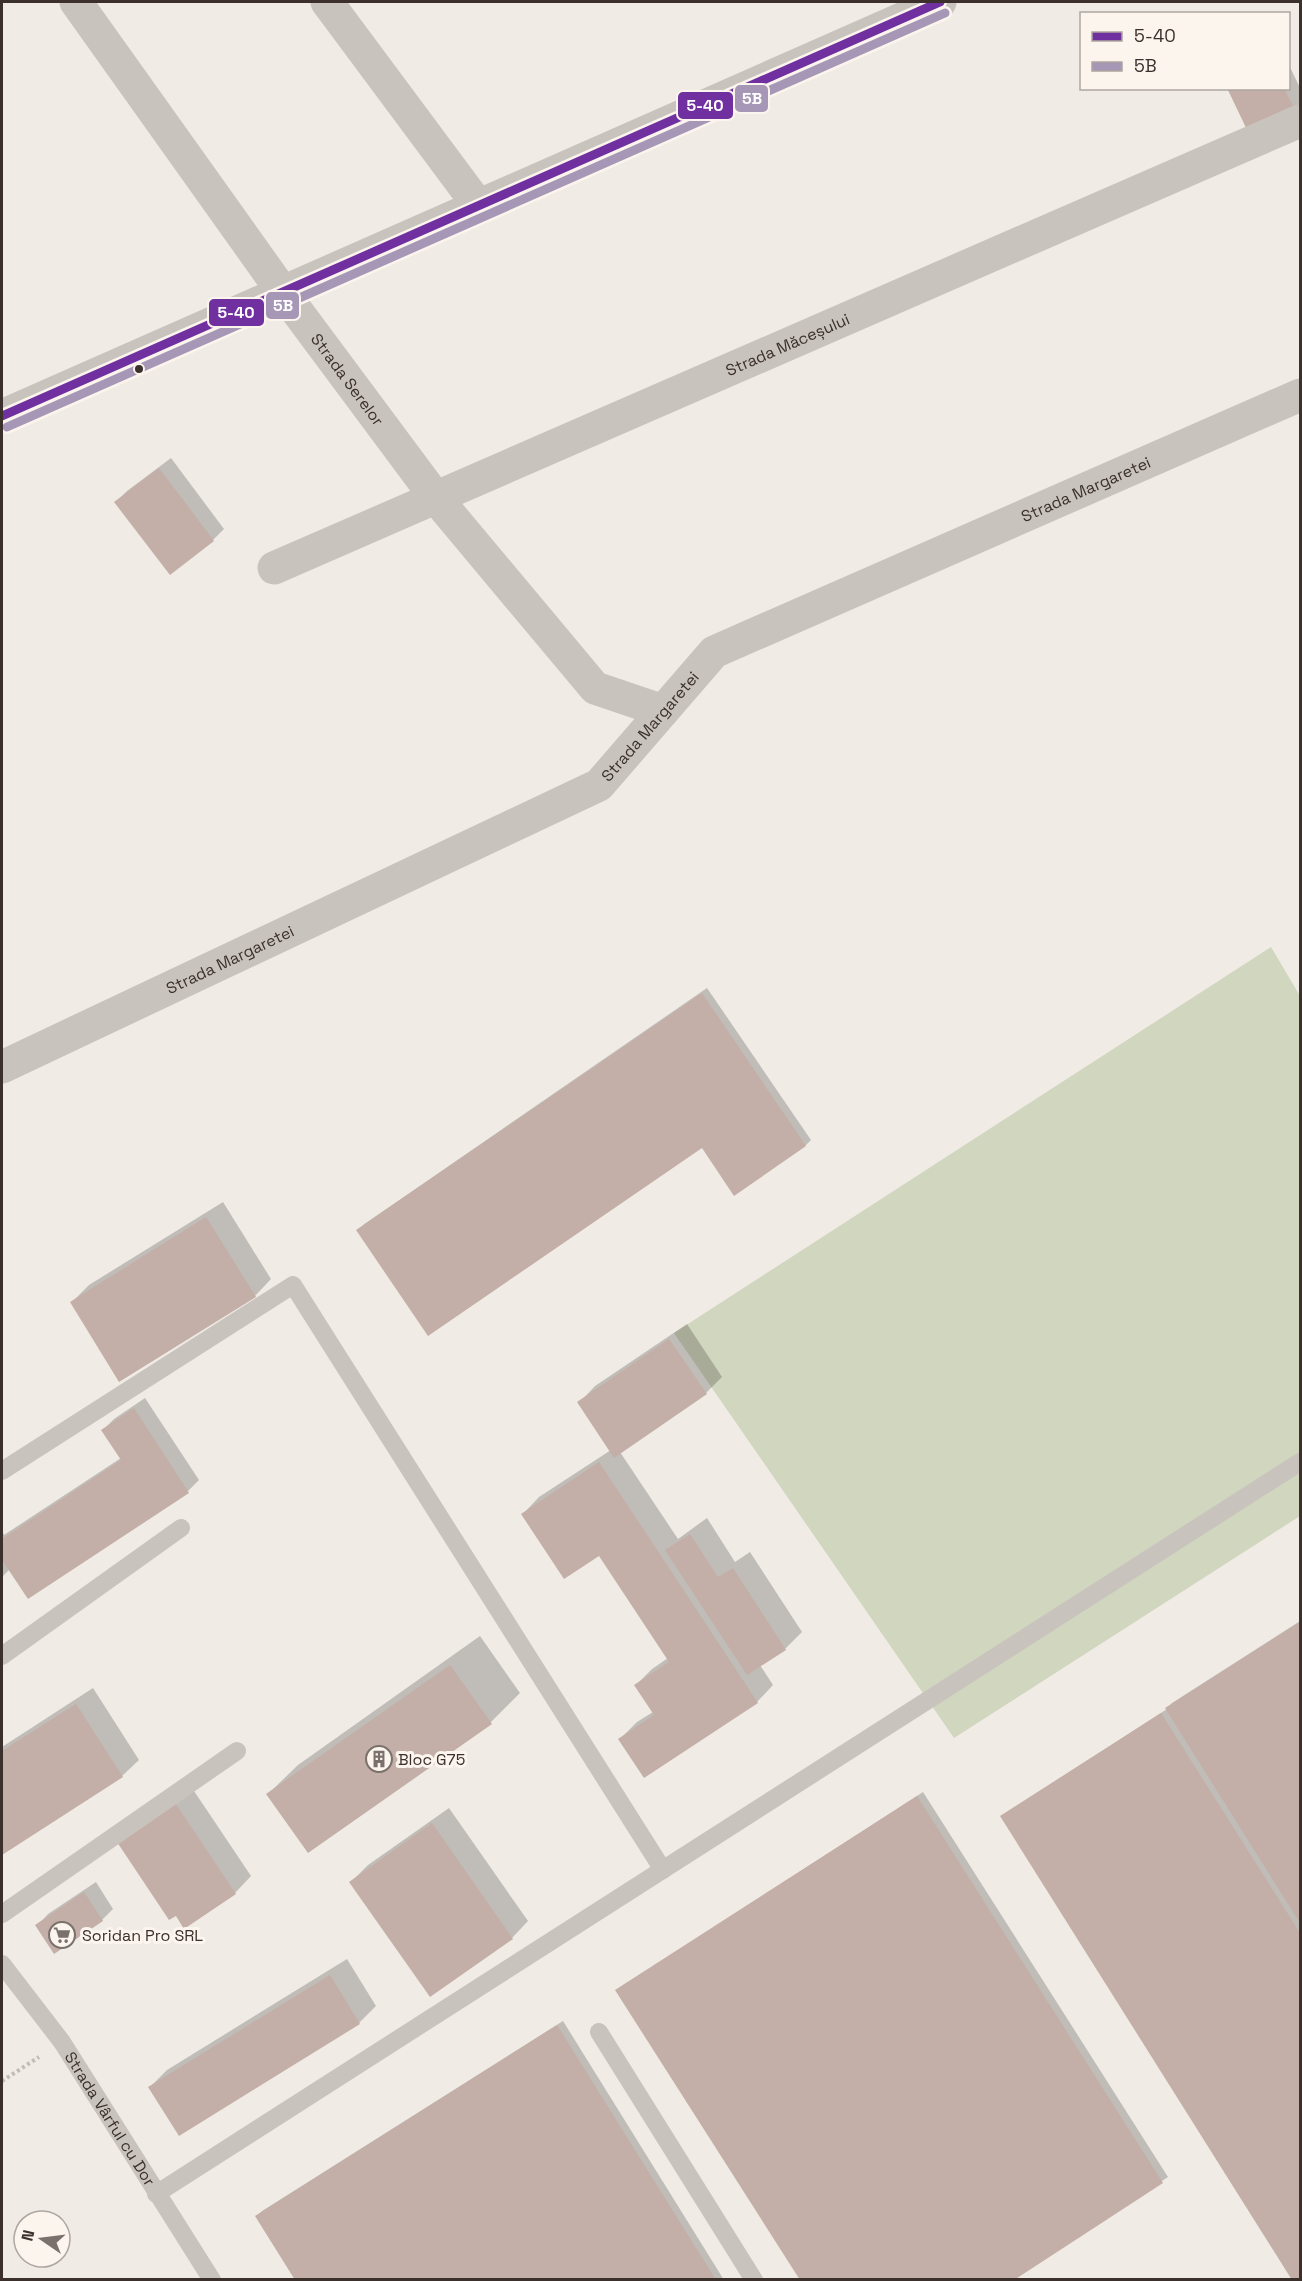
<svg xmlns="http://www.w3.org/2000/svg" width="1302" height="2281" font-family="'Space Grotesk',sans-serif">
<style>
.green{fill:#d1d6bf}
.shadow{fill:#0003}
.building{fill:#c3afa7}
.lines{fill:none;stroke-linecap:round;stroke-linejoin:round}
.path{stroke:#c2bbb6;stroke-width:4;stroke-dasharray:3 3;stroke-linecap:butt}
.service{stroke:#c9c3be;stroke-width:18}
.minor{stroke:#c9c3be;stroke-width:33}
.tertiary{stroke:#c9c3be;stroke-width:33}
.bus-1-casing{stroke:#fbf5ee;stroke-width:14}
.bus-2-casing{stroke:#fbf5ee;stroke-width:14}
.bus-1{stroke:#7030a0;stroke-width:9}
.bus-2{stroke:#a697b7;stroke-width:9}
.bus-dot{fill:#3b302b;stroke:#fbf5ee;stroke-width:2}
.labels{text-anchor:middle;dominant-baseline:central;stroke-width:6;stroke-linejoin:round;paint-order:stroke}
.street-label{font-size:16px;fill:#3b302b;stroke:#fbf5ee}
.poi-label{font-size:16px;fill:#3b302b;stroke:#fbf5ee;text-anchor:start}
.line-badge{stroke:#fbf5ee;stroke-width:2}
.badge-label{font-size:16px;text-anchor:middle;font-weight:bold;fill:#fff}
</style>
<rect width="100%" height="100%" fill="#f0ebe5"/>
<polygon class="green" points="1271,947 1300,996 1300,1516 954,1738 674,1333"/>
<g class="shadow">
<polygon points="1288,63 1300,88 1300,105 1295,111 1229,88 1288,88"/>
<polygon points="171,458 224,529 213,540 116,502 127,491"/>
<polygon points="707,988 811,1140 806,1145 735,1193 702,1146 363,1225"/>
<polygon points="223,1202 271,1279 255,1296 72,1302 89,1285"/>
<polygon points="687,1324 722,1377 706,1393 620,1452 678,1539 707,1518 735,1562 750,1552 802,1632 785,1649 760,1665 773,1685 757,1702 620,1739 637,1722 653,1712 636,1685 652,1669 668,1658 600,1553 523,1514 539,1497 611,1450 579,1403 595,1386"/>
<polygon points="145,1398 199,1480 188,1491 10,1569 2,1577 2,1530 4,1535 121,1458 103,1430 114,1419"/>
<polygon points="1300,1621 1300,2280 1294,2280 1002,1816 1167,1709 1172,1703"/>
<polygon points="480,1636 520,1693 491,1722 268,1794 298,1765"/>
<polygon points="93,1688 139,1760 122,1776 2,1853 2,1747"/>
<polygon points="190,1785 251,1876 235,1893 135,1826"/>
<polygon points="923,1792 1168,2177 1011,2280 617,1990"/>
<polygon points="449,1808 528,1921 512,1938 351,1882 368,1865"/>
<polygon points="96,1882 113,1909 102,1920 55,1952 37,1926 48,1914"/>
<polygon points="347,1959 376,2006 359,2023 150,2087 167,2070"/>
<polygon points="563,2021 724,2280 296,2280 257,2216 262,2211"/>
</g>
<g class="building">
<polygon points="1227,88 1284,88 1296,112 1249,134"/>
<polygon points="159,468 214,541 170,575 114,502"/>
<polygon points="702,993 806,1146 734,1196 702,1148 428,1336 356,1230"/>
<polygon points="206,1217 256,1297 119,1382 70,1302"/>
<polygon points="669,1339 707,1394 614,1458 577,1402"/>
<polygon points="134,1408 189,1493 28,1599 2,1560 2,1539 121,1460 101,1430"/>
<polygon points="599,1462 758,1703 644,1778 618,1739 654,1715 634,1685 669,1662 599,1556 564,1579 521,1514"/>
<polygon points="690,1534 718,1577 733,1568 786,1650 747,1675 665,1550"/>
<polygon points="1300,1622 1300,1923 1165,1708"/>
<polygon points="450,1665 492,1724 308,1853 266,1794"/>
<polygon points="76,1704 123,1777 2,1855 2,1751"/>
<polygon points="1161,1713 1300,1933 1300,2280 1292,2280 1000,1816"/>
<polygon points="917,1796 1163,2183 1014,2280 800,2280 615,1990"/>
<polygon points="173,1800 236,1894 184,1929 176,1916 169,1920 117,1842"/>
<polygon points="432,1823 513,1939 430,1997 349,1882"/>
<polygon points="84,1892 103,1921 54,1954 35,1925"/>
<polygon points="330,1975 360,2024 179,2136 148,2087"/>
<polygon points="557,2025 716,2280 295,2280 255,2216"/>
</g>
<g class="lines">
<polyline class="path" points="2,2081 39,2057"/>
<g class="service">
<polyline points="2,1471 293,1285 663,1870"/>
<polyline points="2,1656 181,1528"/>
<polyline points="2,1914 237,1751"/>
<path id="s1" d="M 2,1964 L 62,2042 L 212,2280"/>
<polyline points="599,2032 754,2280"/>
<polyline points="156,2194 1300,1462"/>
</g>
<g class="minor">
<path id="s2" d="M 76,2 L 282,291 L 436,498 L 595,688 L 663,711"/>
<polyline points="327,2 478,205"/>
<path id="s3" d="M 274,568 L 1300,121"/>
<path id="s4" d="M 2,1067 L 599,785 L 714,652 L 1300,395"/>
</g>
<polyline class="tertiary" points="2,416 940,2"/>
<defs>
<polyline id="bus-1" points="2,416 940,2"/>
<polyline id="bus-2" points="7,427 945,13"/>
</defs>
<use href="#bus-1" class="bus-1-casing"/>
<use href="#bus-2" class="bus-2-casing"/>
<use href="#bus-1" class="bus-1"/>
<use href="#bus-2" class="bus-2"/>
</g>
<defs>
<symbol id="building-ring" viewBox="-11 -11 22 22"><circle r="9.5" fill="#fbf5ee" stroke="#7a716c" stroke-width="1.5"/><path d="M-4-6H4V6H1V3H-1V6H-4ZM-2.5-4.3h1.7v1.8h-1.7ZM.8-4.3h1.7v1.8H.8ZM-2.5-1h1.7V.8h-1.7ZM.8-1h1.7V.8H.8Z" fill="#7a716c"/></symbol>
<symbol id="supermarket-ring" viewBox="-11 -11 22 22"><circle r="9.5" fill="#fbf5ee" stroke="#7a716c" stroke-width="1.5"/><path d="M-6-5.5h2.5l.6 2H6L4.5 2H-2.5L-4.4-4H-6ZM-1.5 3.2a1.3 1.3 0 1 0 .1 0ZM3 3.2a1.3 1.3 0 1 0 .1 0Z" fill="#7a716c"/></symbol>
</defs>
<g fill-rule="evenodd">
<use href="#building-ring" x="364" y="1744" width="30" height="30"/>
<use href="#supermarket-ring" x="47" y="1920" width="30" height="30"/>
</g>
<circle class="bus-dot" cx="139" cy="369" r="5"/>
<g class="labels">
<g class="street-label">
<text stroke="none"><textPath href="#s3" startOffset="560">Strada Măceșului</textPath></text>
<text stroke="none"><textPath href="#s2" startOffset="465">Strada Serelor</textPath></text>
<text stroke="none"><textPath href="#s4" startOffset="1242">Strada Margaretei</textPath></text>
<text stroke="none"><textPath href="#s4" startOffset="738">Strada Margaretei</textPath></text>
<text stroke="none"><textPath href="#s4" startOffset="252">Strada Margaretei</textPath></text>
<text stroke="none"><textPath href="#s1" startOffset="189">Strada Vârful cu Dor</textPath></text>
</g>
<g class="poi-label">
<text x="398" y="1759">Bloc G75</text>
<text x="82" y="1935">Soridan Pro SRL</text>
</g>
</g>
<g class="line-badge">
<rect x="734" y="84" width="35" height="29" rx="6" fill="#a697b7"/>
<rect x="677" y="91" width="57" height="29" rx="6" fill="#7030a0"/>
<rect x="265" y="291" width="35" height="29" rx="6" fill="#a697b7"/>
<rect x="208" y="298" width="57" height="29" rx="6" fill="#7030a0"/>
</g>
<g class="badge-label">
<text x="752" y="104">5B</text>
<text x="705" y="111">5-40</text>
<text x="283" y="311">5B</text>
<text x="236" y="318">5-40</text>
</g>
<rect width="1302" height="2281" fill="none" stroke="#3b302b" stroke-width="6"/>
<rect x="1080" y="12" width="210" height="78" fill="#fbf5ee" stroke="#aea6a0" stroke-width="1.5"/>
<rect x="1092" y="32" width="30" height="9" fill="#7030a0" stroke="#aea6a0" stroke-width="1.5"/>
<text x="1134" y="42" font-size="18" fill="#3b302b">5-40</text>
<rect x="1092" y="62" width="30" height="9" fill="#a697b7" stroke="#aea6a0" stroke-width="1.5"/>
<text x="1134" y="72" font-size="18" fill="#3b302b">5B</text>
<g transform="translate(42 2239) rotate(284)"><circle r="28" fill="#fbf5ee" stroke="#aea6a0" stroke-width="1.5"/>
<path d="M0-4.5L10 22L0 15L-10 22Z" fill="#7a716c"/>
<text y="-9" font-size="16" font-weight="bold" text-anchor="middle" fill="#3b302b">N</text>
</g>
</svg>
